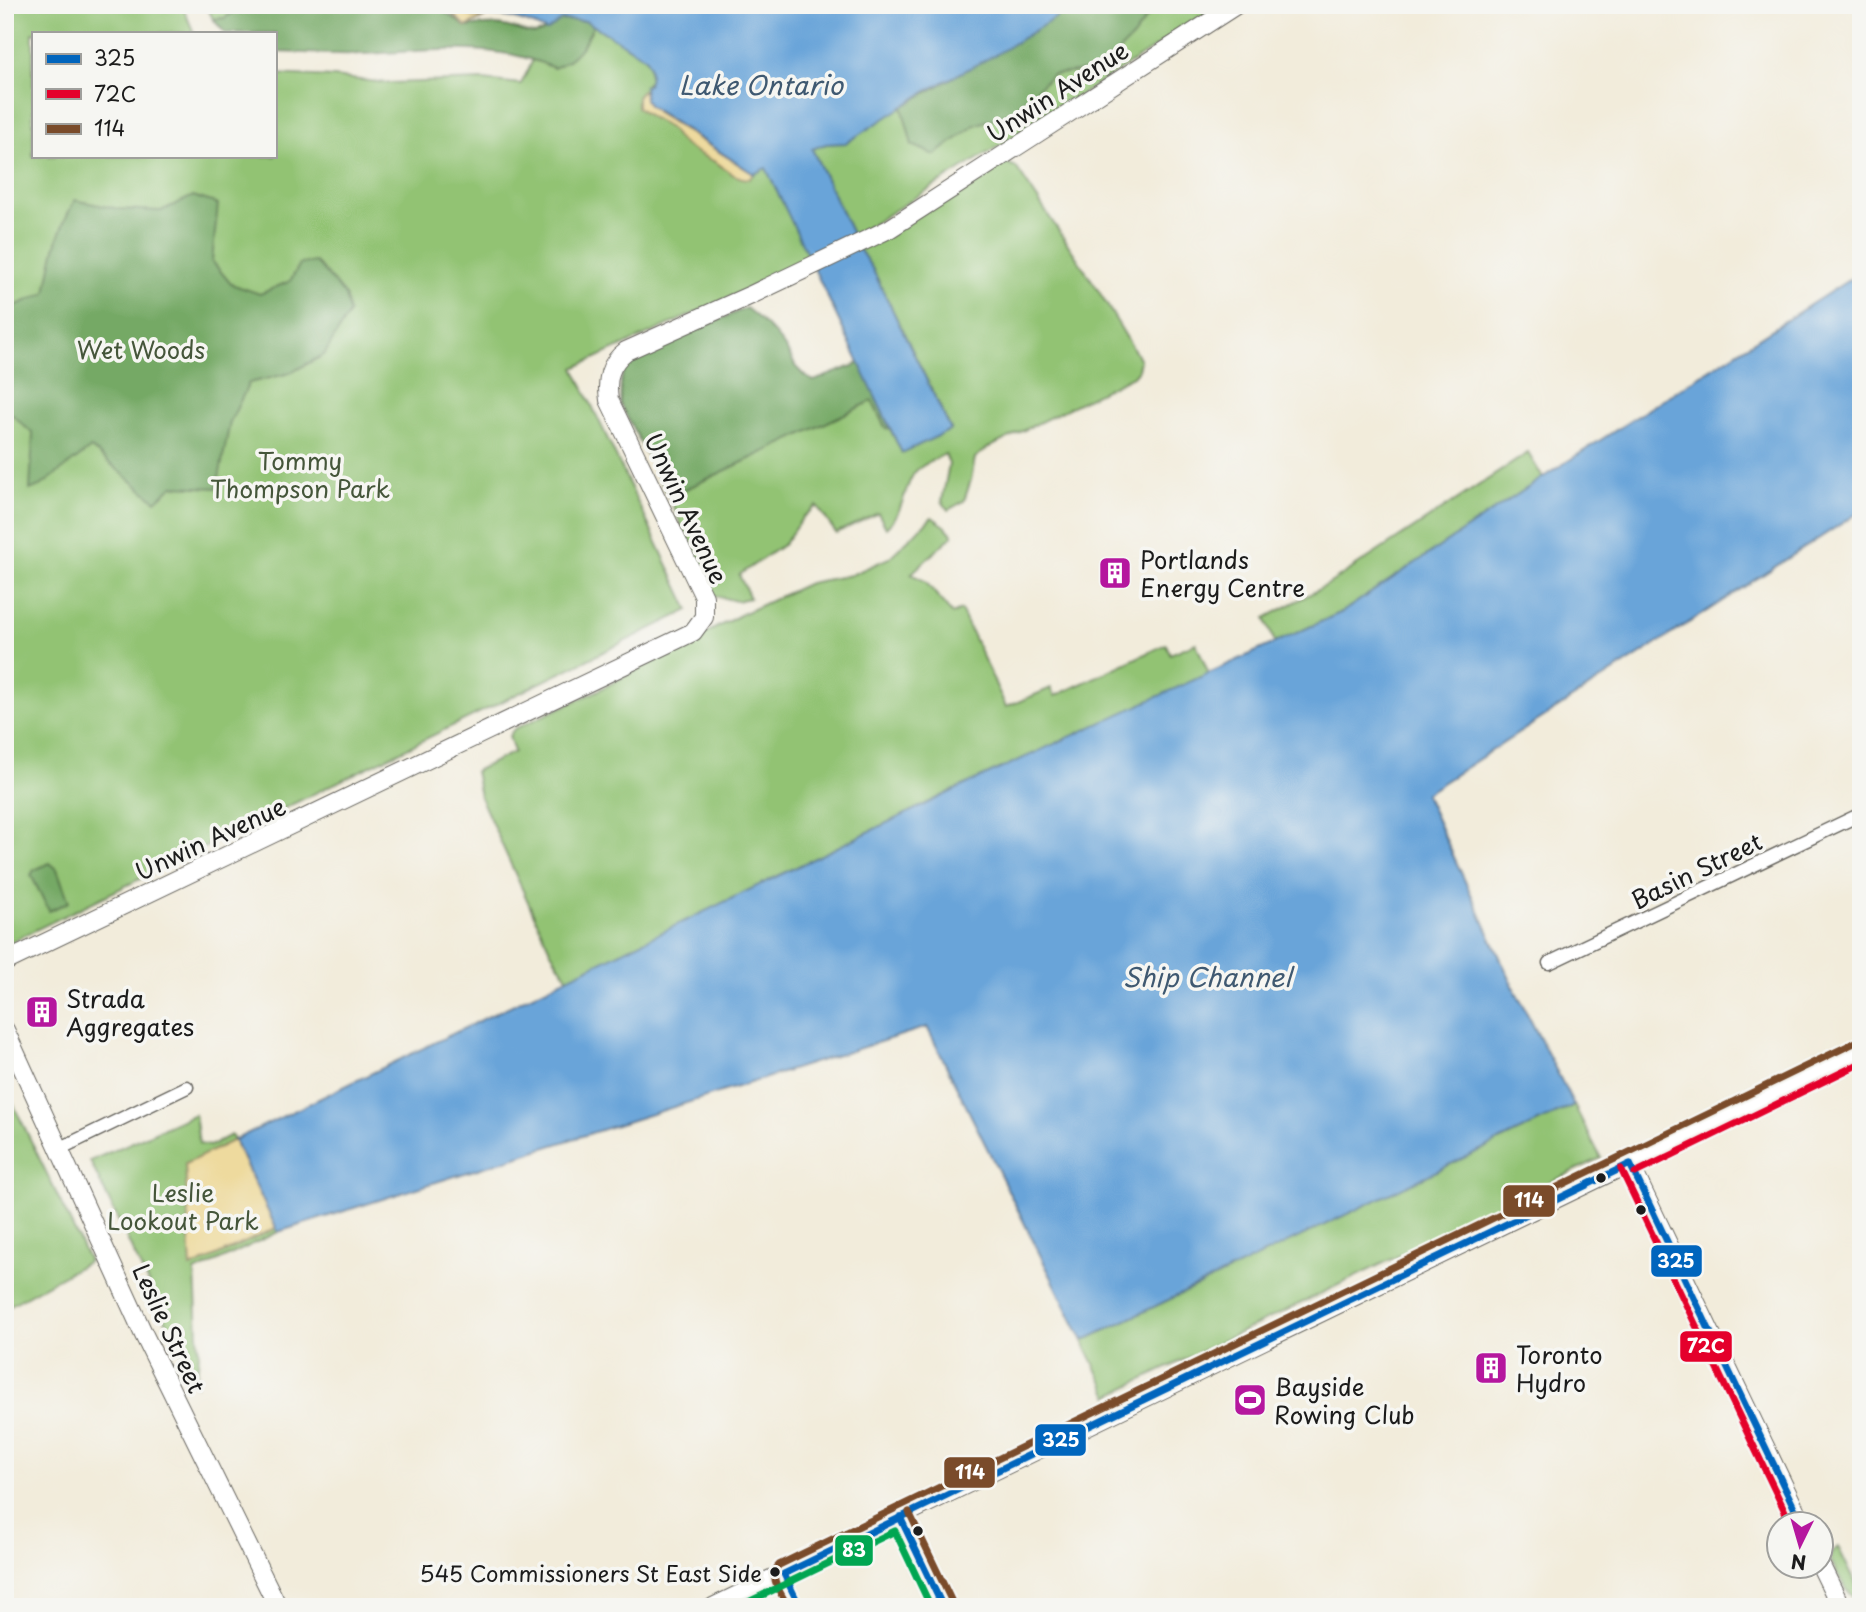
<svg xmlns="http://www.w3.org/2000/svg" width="1866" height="1612" font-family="'Playpen Sans',sans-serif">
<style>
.green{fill:#92c373;stroke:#577048;stroke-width:2}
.forest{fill:#75a965;stroke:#486240;stroke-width:2}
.sand{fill:#eeda9e;stroke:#857b5d;stroke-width:2}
.water{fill:#69a4d9;stroke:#42607a;stroke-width:2}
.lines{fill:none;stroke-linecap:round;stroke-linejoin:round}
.street-casing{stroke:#67655f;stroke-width:15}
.secondary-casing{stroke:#67655f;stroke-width:20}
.street{stroke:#fff;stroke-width:12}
.secondary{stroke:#fff;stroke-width:18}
.bus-1-casing{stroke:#f6f6f2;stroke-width:12}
.bus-2-casing{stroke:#f6f6f2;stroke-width:12}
.bus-3-casing{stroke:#f6f6f2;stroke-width:12}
.bus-4-casing{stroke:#f6f6f2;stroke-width:12}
.bus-1{stroke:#0065bd;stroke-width:7}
.bus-2{stroke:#e4002b;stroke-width:7}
.bus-3{stroke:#7a4b2a;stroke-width:7}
.bus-4{stroke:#00a651;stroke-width:7}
.bus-dot{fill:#1c1c1c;stroke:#f6f6f2;stroke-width:2.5}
.labels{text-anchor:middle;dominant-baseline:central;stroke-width:7;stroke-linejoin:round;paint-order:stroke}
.bus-label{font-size:22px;fill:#1c1c1c;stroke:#f6f6f2;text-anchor:end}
.street-label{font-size:24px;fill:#1c1c1c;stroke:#f6f6f2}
.park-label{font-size:24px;fill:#45563a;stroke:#f6f6f2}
.poi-label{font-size:24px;fill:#1c1c1c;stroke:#f6f6f2;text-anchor:start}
.water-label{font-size:26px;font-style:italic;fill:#3f5971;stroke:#f6f6f2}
.line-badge{stroke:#f6f6f2;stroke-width:2.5}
.badge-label{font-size:19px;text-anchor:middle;font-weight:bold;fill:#fff}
</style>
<rect width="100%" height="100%" fill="#f6f6f2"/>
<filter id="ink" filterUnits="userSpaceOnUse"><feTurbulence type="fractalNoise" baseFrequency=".0143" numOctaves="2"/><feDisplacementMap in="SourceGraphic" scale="14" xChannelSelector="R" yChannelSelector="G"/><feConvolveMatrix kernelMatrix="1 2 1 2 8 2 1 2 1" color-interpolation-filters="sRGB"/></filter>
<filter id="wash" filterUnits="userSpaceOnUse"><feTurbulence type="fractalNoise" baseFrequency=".00686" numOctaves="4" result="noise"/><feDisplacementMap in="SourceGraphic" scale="28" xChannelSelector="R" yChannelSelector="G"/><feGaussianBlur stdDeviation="1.57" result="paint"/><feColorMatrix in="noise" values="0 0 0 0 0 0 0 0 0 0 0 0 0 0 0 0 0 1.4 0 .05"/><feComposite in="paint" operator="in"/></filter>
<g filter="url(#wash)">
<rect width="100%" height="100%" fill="#f2ecdb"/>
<g class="green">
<polygon points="5,5 182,5 194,33 33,33 33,156 275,156 275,74 334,77 387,83 483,80 521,84 535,56 586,21 646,58 649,64 650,80 644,86 644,93 766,167 811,260 574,368 689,610 5,945"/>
<polygon points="206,5 243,5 225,18 213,19"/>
<polygon points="1066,5 1221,5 1062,107 853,236 812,149 826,144 846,142 930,89 997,54 1058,16"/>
<path d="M 1005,162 L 1016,167 L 1095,285 L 1140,360 L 1138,370 L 1133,376 L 988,448 L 975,458 L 971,480 L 964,501 L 948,510 L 942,501 L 949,464 L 945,454 C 936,459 921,465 915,472 C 904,486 904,513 886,528 L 878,513 L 836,533 L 817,506 L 803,517 L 784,544 L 739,575 L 750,598 L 736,601 L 712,595 L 669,497 L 872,401 L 885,428 L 889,427 L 902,453 L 951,429 L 872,268 L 859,249 Z"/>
<polygon points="1528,453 1543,478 1342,612 1275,643 1265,618 1327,585"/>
<polygon points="932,517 945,526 953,535 911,574 925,581 952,614 961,610 1006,707 1051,688 1055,696 1166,644 1170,654 1196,643 1209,674 967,784 568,979 551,952 480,797 475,771 514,752 509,736 514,729 599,690 742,614 809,583 851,575 889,558"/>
<polygon points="5,1087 89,1261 7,1307 5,1304"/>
<polygon points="1574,1105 1601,1158 1109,1396 1083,1341"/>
<polygon points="195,1114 199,1144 210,1146 231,1135 234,1140 278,1232 195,1272 199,1355 196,1384 90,1161"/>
<polygon points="1838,1547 1861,1594 1861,1595 1854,1597 1846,1590 1830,1559 1832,1552"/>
</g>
<g class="forest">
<path d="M 243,5 L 432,5 L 453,17 L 466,27 C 475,26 485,24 494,25 C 528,26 527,47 561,20 L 586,21 L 593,26 C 584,46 575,59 554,68 C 493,40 426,52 362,54 C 333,55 304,53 275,52 L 275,33 L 225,33 L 213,19 L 225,18 Z"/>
<polygon points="1066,5 1148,5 1149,14 1133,37 1107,63 1097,69 1085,71 1052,75 1012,112 975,125 935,155 912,145 902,107 1058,16"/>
<path d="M 193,196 L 218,204 L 212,261 L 231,284 L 260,294 L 290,281 L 300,264 L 316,262 L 345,295 L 349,313 L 324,355 L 290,373 L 249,383 L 230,422 L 217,488 L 173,486 L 156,501 L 91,448 L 42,485 L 30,490 L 33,434 L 5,408 L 5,317 L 14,306 L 46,293 C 52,258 57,231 75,200 L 119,209 L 161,211 Z"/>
<path d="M 746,308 C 759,318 772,330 782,343 C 793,358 796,374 814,381 L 860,363 L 889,427 L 886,429 L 872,401 L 669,497 L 620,404 L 621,380 L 627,360 Z"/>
<polygon points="50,863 57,869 69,902 49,911 31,875 34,870"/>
</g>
<g class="sand">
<path d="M 444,5 C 461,5 462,19 485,17 L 466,27 Z"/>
<path d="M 644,89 L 644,93 L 657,113 L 754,174 L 749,179 C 728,177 727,167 711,160 C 700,154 688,150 679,140 C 675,136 674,131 669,128 C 658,121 647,116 637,107 L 637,97 Z"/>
<polygon points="234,1140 276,1228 191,1268 185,1164"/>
</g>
<g class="water">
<path d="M 453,5 L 1066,5 L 1058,16 L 997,54 L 930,89 L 846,143 L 826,144 L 812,149 L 859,249 L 872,268 L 951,430 L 902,453 L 766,168 L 754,174 L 648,105 L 645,99 L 644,86 L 648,85 C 651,76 650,66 646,58 L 586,21 L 561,20 L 547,31 C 530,23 512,16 494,16 C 473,15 471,20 453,5 Z"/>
<polygon points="1861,272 1861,511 1425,794 1515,990 1574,1105 1083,1341 927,1027 278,1232 234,1140 967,784 1342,612 1554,470"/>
</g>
</g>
<g filter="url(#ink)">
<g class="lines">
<defs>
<g id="street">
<polyline points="1549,963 1861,814"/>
<polyline points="59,1149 187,1087"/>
</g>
<g id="secondary">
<path d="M 5,962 L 693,632 L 704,617 L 704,597 L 609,400 C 606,380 609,364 626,351 L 751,295 L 889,229 L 1236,5"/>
<polyline points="5,1030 144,1335 278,1607"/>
<polyline points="1630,1164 1802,1524"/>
<polyline points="1820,1564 1841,1607"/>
<polyline points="713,1607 1861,1051"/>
</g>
</defs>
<use href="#street" class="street-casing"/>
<use href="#secondary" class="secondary-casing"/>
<use href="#street" class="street"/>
<use href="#secondary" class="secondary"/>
<defs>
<g id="bus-1">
<polyline points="900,1517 943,1607"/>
<polyline points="800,1607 784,1574 1630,1164 1802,1524"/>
</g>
<g id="bus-2">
<polyline points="1621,1169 1791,1524"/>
<polyline points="1635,1173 1861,1063"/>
</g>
<g id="bus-3">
<polyline points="909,1512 952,1602"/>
<path d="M 788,1607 C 782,1594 767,1576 779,1565 L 1856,1042"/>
</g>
<polyline id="bus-4" points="738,1607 895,1531 931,1607"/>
</defs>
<use href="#bus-1" class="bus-1-casing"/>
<use href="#bus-2" class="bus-2-casing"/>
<use href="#bus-3" class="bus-3-casing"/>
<use href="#bus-4" class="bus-4-casing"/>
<use href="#bus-1" class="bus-1"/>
<use href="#bus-2" class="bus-2"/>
<use href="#bus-3" class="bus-3"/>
<use href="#bus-4" class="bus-4"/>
</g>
</g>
<defs>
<symbol id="building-square" viewBox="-11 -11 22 22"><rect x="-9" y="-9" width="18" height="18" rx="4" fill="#b5179e" stroke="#f6f6f2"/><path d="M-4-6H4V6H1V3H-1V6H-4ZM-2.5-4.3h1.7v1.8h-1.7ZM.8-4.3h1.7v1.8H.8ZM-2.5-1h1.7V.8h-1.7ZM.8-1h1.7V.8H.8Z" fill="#fff"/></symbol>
<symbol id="stadium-square" viewBox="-11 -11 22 22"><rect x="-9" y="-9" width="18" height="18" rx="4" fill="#b5179e" stroke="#f6f6f2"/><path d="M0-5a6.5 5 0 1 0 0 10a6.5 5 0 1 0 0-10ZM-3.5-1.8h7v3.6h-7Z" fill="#fff"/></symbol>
</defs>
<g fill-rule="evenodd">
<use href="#building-square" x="1096" y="554" width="38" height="38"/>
<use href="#building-square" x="23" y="993" width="38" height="38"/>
<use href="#building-square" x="1472" y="1349" width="38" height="38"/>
<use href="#stadium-square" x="1231" y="1381" width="38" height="38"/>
</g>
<g class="bus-dot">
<circle cx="1601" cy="1178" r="6"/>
<circle cx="1641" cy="1210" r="6"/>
<circle cx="918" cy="1531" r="6"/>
<circle cx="775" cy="1572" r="6"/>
</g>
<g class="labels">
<g class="bus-label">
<text x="762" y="1572">545 Commissioners St East Side</text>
</g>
<g class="street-label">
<text transform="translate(1057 91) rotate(-33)">Unwin Avenue</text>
<text transform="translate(687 508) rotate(65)">Unwin Avenue</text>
<text transform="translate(210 838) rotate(-25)">Unwin Avenue</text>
<text transform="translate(1696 870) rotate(-26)">Basin Street</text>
<text transform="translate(170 1328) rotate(65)">Leslie Street</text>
</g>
<g class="park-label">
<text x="141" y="349">Wet Woods</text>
<text x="300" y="460">Tommy<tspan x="300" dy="28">Thompson Park</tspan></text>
<text x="183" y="1192">Leslie<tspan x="183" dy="28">Lookout Park</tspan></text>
</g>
<g class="poi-label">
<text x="1140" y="559">Portlands<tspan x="1140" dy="28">Energy Centre</tspan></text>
<text x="66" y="998">Strada<tspan x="66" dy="28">Aggregates</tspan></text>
<text x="1516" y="1354">Toronto<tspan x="1516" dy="28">Hydro</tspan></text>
<text x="1274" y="1386">Bayside<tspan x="1274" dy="28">Rowing Club</tspan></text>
</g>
<g class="water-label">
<text x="761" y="84">Lake Ontario</text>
<text x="1207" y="976">Ship Channel</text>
</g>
</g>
<g class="line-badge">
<rect x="1502" y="1184" width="54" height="34" rx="7" fill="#7a4b2a"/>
<rect x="1650" y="1244" width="53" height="34" rx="7" fill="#0065bd"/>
<rect x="1679" y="1330" width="54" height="33" rx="7" fill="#e4002b"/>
<rect x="1034" y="1423" width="53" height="34" rx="7" fill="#0065bd"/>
<rect x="943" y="1456" width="53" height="33" rx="7" fill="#7a4b2a"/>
<rect x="834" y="1534" width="40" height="33" rx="7" fill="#00a651"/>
</g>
<g class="badge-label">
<text x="1529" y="1207">114</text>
<text x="1676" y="1268">325</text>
<text x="1706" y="1353">72C</text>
<text x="1061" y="1447">325</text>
<text x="970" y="1479">114</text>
<text x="854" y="1557">83</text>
</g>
<rect width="1866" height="1612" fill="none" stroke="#f6f6f2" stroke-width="28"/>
<rect x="32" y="32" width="245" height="126" fill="#f6f6f2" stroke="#9f9f9c" stroke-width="2"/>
<rect x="46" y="54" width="35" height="10" fill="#0065bd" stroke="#9f9f9c" stroke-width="2"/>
<text x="94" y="66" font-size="21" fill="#1c1c1c">325</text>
<rect x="46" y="89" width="35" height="10" fill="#e4002b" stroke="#9f9f9c" stroke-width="2"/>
<text x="94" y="102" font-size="21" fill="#1c1c1c">72C</text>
<rect x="46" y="124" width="35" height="10" fill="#7a4b2a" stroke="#9f9f9c" stroke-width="2"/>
<text x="94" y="136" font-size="21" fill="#1c1c1c">114</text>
<g transform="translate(1800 1545) rotate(185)"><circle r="33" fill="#f6f6f2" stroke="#9f9f9c" stroke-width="2"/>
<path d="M0-5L12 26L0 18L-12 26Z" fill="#b5179e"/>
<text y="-10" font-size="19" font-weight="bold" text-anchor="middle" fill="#1c1c1c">N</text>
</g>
</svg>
